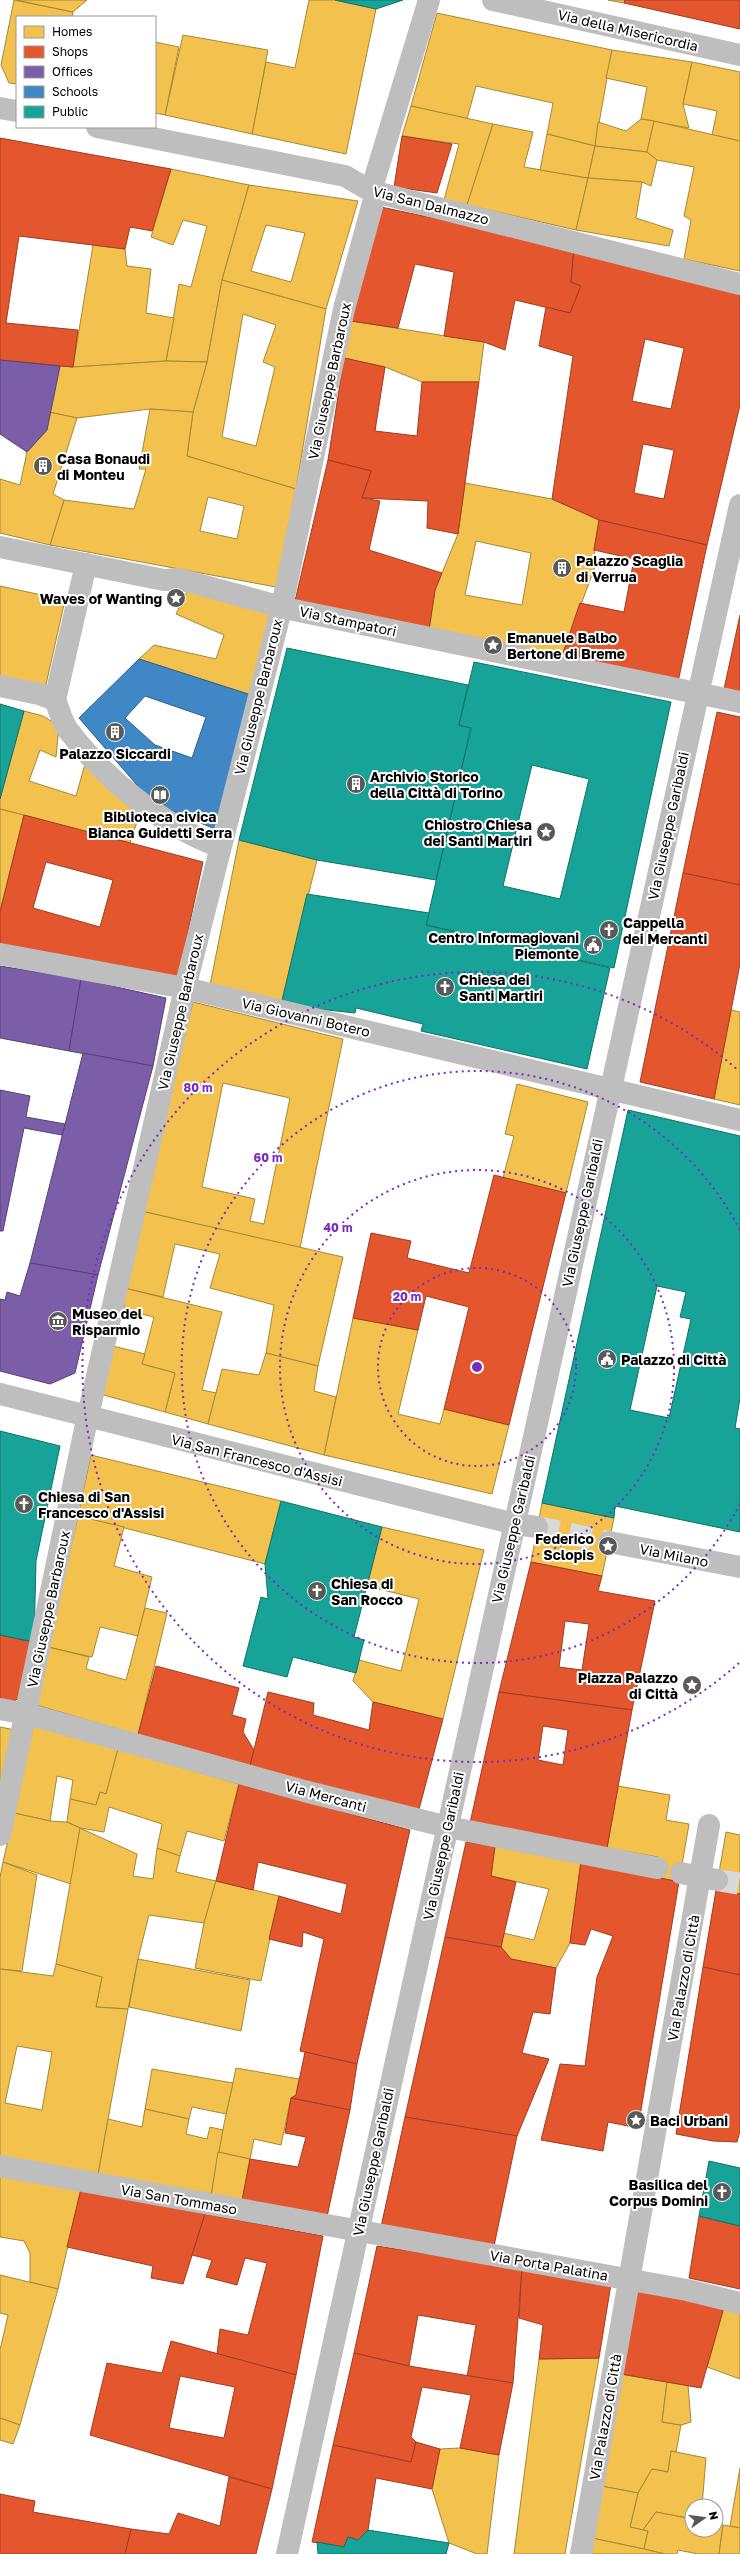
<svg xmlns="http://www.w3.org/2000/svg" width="740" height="2554" font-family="'Golos Text',sans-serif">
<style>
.homes{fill:#f2c14e;stroke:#a98737;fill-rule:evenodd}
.shops{fill:#e4572e;stroke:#a03d20;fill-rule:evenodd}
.offices{fill:#7b5ea7;stroke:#564275}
.schools{fill:#3f88c5;stroke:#2c5f8a;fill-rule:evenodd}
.public{fill:#17a398;stroke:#10726a;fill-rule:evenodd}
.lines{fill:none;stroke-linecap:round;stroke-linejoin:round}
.minor-tunnel{stroke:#d9d9d9;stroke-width:22;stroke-dasharray:22 11;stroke-linecap:butt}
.minor{stroke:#bebebe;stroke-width:22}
.tram{stroke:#bebebe;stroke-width:1}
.ring{fill:none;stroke:#7b2cbf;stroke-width:2;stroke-dasharray:2 4}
.labels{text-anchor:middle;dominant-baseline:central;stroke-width:4;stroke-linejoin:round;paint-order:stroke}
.street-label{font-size:14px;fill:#000;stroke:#fff}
.poi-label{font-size:14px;font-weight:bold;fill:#000;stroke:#fff;text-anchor:start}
.centre{fill:#7b2cbf;stroke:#fff;stroke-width:2}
.ring-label{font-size:12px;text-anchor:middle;font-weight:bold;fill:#7b2cbf;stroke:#fff;stroke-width:4;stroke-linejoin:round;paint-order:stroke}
</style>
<rect width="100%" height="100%" fill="#fff"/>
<g class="homes">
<polygon points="14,0 73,12 72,17 17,17 17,84 9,83 1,65"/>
<polygon points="16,0 87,0 73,12"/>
<polygon points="309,0 335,0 376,9 346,154 252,134 266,62 295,68"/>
<polygon points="608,0 625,0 624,3"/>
<polygon points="437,13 612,50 595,146 547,134 553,103 476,86 467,119 411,106"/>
<polygon points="183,35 268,50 252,134 165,115"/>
<polygon points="155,42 179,47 165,115 155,113"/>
<polygon points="612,50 692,62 683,104 689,128 641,119 647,87 606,78"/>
<polygon points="692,62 740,72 740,141 712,135 717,111 683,104"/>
<polygon points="411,106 493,124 467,205 444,200 459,144 402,136"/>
<polygon points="641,119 654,121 647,152 595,146 598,122 626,131"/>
<polygon points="654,121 740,141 740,271 684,259 691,220 684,216 694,167 657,160 647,152"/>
<polygon points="493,124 533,132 524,167 588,178 576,230 467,205"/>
<polygon points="547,134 595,146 588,178 540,170"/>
<polygon points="595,146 647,152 657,160 651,186 642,182 588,178"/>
<polygon points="171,169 249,185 222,280 207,362 166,361 179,284 191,287 207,226 183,220 173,245 151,237"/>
<polygon points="588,178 642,182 636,218 673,230 669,246 576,230"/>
<path d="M 249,185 L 358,201 L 326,309 L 222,280 ZM 266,225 L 305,233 L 291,282 L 251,271 Z"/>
<polygon points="93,245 125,249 127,266 151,269 146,313 174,318 166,361 73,367"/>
<path d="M 222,280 L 326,309 L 296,489 L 187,456 L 193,412 L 207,362 ZM 243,314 L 276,325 L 263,362 L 275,367 L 256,446 L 222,437 Z"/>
<polygon points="351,321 484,342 479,382 422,382 385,367 344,358"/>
<polygon points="166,361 207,362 193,412 150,409 77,418 49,412 60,366 73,367"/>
<path d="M 150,409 L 193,412 L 187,456 L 296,489 L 276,587 L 50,545 L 64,500 L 134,509 L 146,469 L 139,469 ZM 208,497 L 244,506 L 237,539 L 200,531 Z"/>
<polygon points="49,412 77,418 53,494 64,500 50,545 0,533 0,479 20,485 27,452 47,430"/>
<path d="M 465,483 L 552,499 L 599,520 L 594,550 L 596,564 L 562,656 L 429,630 L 435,590 L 458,534 ZM 476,541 L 531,553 L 522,605 L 465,595 Z"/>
<polygon points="0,586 65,600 45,689 0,679"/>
<polygon points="187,591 273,613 251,695 139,659 154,645 216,659 224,635 176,614"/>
<polygon points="24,711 43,716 59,726 56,757 40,750 29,781 76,796 85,764 141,810 130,843 0,809 0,799"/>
<polygon points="0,809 24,815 0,912"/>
<polygon points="239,840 317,860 281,1005 210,985"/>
<path d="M 193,1002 L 343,1039 L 300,1248 L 141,1211 ZM 223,1083 L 290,1098 L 264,1224 L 250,1221 L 255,1199 L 202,1187 Z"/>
<polygon points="731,1010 740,1012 740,1105 714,1099"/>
<polygon points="517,1084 588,1102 566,1193 503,1178 514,1136 505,1134"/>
<polygon points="141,1211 343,1257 318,1366 266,1353 274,1305 210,1288 220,1254 175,1244 163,1297 124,1288"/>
<polygon points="124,1288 222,1312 202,1390 216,1393 208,1424 165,1412 175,1373 142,1364 154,1317 124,1310"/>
<polygon points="353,1318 418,1330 398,1414 440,1424 444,1409 509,1425 492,1494 324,1455"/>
<polygon points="113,1346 145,1354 142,1364 175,1373 165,1412 100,1394"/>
<polygon points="266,1353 318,1366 314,1391 336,1397 324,1455 208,1424 222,1369 259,1375"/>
<polygon points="91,1455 281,1501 265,1564 78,1516"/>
<polygon points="542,1503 614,1518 602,1576 531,1562"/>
<polygon points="78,1516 124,1527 114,1566 152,1577 138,1636 100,1627 92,1657 48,1647"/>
<polygon points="382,1527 484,1550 443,1719 373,1702 353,1681 359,1660 401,1671 419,1599 367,1586"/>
<polygon points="145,1608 167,1613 138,1735 33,1704 48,1647 89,1657 86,1669 126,1680"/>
<polygon points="32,1722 118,1749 106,1794 100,1792 96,1805 70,1799 73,1780 57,1776 50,1821 14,1813"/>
<polygon points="0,1727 15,1730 0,1814"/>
<polygon points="118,1749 239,1784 224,1841 187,1831 180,1856 157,1848 162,1824 109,1807 104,1832 80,1828 67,1822 70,1799 96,1805 100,1792 106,1794"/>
<polygon points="618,1786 670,1795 666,1820 689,1824 679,1882 656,1877 658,1857 607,1848"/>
<polygon points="14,1813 50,1821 67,1822 80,1828 71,1884 3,1862"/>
<polygon points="80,1828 137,1854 133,1876 153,1879 157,1848 180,1856 176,1872 216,1881 204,1923 149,1915 138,1959 128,2009 96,2007 102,1977 56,1964"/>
<polygon points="726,1832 740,1835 740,1894 716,1890"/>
<polygon points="495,1846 581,1861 570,1943 556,1968 511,1959 501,1947 503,1933 534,1940 549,1889 491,1876"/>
<polygon points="3,1862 37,1875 22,1971 0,1969 0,1877"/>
<polygon points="216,1881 279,1896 261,1981 195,1968 204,1923"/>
<polygon points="138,1959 250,1980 241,2031 129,2007"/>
<path d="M 56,1964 L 102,1977 L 96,2007 L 128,2009 L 98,2175 L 0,2157 L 0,1969 L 53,1976 ZM 17,2046 L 52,2052 L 42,2110 L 5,2103 Z"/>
<polygon points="236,2068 299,2079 296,2095 291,2098 281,2145 254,2139 250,2159 218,2152"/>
<polygon points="152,2069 233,2083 226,2114 192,2107 189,2119 145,2109"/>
<polygon points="145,2109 189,2119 186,2134 207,2139 210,2127 223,2130 211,2196 98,2175 108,2119 142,2127"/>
<polygon points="218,2152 250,2159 242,2201 211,2196"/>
<polygon points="0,2175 81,2189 58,2289 30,2282 30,2253 24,2241 0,2237"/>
<polygon points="0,2275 58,2289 20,2425 0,2418 0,2350 8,2315 0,2313"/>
<polygon points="724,2307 740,2313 740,2379 707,2367"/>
<polygon points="599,2358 565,2554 514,2554 539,2359"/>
<polygon points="621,2374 667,2382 662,2422 681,2425 676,2452 671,2451 668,2472 652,2469 638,2493 601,2486"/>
<polygon points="667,2382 688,2385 691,2422 681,2425 662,2422"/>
<polygon points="0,2418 20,2425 13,2444 0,2440"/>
<polygon points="460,2448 499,2455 487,2554 477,2554 449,2543 432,2489 440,2449"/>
<polygon points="671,2451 706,2458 702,2506 692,2506 692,2519 656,2512 643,2530 630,2527 638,2493 652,2469 668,2472"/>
<polygon points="740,2468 740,2528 730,2526"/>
<polygon points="601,2486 638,2493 630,2527 648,2531 644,2549 592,2538"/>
<polygon points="656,2512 692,2519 692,2530 716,2530 716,2524 723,2525 719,2554 698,2554 678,2550 677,2554 665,2554 644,2549 648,2531 643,2530"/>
<polygon points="723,2525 740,2528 740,2554 719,2554"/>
<polygon points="592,2538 644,2549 665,2554 590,2554"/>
</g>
<g class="shops">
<polygon points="625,0 740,0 740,29 624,3"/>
<polygon points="402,136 452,144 437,193 394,187"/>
<polygon points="0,138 171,169 152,231 130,227 125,249 19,236 6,323 78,330 73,367 0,360"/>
<polygon points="381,207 574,248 571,282 581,286 570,313 515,300 505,350 484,342 444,336 454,272 415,264 398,328 351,321"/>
<path d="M 574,248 L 740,288 L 740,405 L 707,545 L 599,520 L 552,499 L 573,356 L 539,346 L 546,307 L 570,313 L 581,286 L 571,282 ZM 645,339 L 684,348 L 671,409 L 632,401 ZM 643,444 L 674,450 L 664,499 L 634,493 Z"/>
<polygon points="344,358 385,367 375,431 417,436 422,382 479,382 458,534 427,528 428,501 362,498 371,471 328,460"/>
<polygon points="328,460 371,471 362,498 380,501 369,550 442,573 435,590 429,630 295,601"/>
<polygon points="599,520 707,545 678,682 562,656 580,603 624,612 634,559 594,550"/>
<polygon points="740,615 740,692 724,689"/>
<polygon points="717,712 740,717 740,885 683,873"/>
<path d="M 24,815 L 203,862 L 178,977 L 0,948 L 0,912 ZM 46,862 L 113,880 L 100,927 L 33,908 Z"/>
<polygon points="683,873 740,885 740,964 714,1099 640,1082"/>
<polygon points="494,1175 566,1193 509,1425 444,1409 469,1307 426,1296 418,1330 353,1318 371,1233 411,1241 407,1258 469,1273"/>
<path d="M 531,1562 L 602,1576 L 598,1591 L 655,1601 L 632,1710 L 499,1692 ZM 565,1621 L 589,1624 L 582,1670 L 559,1667 Z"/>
<polygon points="0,1635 34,1642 19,1698 6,1706 0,1704"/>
<polygon points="156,1666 239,1688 232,1715 246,1719 243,1732 254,1750 249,1770 138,1735"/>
<polygon points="268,1692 314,1703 313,1715 369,1730 373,1702 443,1719 418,1813 249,1770"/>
<path d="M 499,1692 L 632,1710 L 607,1848 L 470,1823 ZM 543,1726 L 568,1730 L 563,1765 L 538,1760 Z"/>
<polygon points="239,1784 410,1830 357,2064 300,2051 324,1939 303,1932 302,1947 269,1939 279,1896 341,1914 347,1884 258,1862 253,1890 216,1881"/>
<polygon points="466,1842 495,1846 491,1876 516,1882 501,1947 445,1937"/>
<polygon points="581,1861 679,1882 638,2128 608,2122 603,2151 541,2140 560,2064 585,2066 597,1977 613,1936 591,1929 585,1945 570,1943"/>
<polygon points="716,1890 740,1894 740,1975 703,1967"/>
<polygon points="445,1937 501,1947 511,1959 556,1968 550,2014 533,2012 522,2053 549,2059 517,2136 405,2117"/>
<polygon points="703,1967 740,1975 740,2131 737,2142 713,2141 676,2134"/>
<polygon points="305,2052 357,2064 350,2110 291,2098 296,2095"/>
<polygon points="291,2098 350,2110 327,2217 242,2201 250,2159 298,2167 306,2137 285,2133"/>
<polygon points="405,2117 517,2136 494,2246 381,2227"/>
<polygon points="81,2189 205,2214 183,2284 151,2278 153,2266 67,2247"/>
<polygon points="205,2214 323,2236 296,2375 217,2354 220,2329 248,2335 267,2263 245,2258 237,2285 206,2277 212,2260 192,2255"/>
<polygon points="699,2216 740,2226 740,2289 689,2278"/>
<polygon points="377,2246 522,2268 513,2383 467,2377 476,2325 418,2315 409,2366 354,2353"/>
<polygon points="522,2268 611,2284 599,2358 539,2359 543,2325 519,2318"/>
<polygon points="636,2289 724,2307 701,2388 621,2374"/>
<path d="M 171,2341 L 296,2375 L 272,2489 L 90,2435 L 107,2363 L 162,2373 ZM 180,2376 L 235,2387 L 224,2438 L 169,2428 Z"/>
<polygon points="354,2353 409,2366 513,2383 499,2455 460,2448 471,2395 422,2387 411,2437 416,2442 411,2462 333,2445"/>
<polygon points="416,2442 440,2449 432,2489 376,2478 368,2530 358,2540 348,2537 344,2547 312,2542 333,2445 411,2462"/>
<polygon points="229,2477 272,2489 256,2554 125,2554 131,2529 169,2534 178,2513 220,2526"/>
<polygon points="0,2494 35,2501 33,2512 131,2529 125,2554 0,2554"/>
</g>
<g class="offices">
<polygon points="0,360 60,366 47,430 27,452 0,434"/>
<polygon points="0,966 81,979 69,1051 0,1038"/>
<polygon points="81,979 166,998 153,1066 69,1051"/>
<polygon points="83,1053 153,1066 98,1275 30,1263"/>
<polygon points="0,1090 30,1096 26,1117 65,1124 62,1135 24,1128 3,1231 0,1231"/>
<polygon points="30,1263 98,1275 75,1373 50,1384 0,1371 0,1299 5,1300 7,1292 20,1296"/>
</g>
<path class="schools" d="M 139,659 L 251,695 L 215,829 L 160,806 L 143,792 L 79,718 ZM 145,696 L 206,717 L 192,758 L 155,745 L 125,718 Z"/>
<g class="public">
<polygon points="335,0 403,0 376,9"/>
<polygon points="287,648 468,685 459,725 471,728 436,880 317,860 239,840"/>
<path d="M 474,662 L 671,702 L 614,968 L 426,925 L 471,728 L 459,725 ZM 532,765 L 589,779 L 560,899 L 503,886 Z"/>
<polygon points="0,704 24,711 0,799"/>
<polygon points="307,894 429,913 426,925 610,968 587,1069 421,1031 423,1024 356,1008 355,1013 281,1005"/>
<path d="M 628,1110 L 740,1136 L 740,1398 L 735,1428 L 740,1429 L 740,1532 L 615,1506 L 614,1518 L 542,1503 ZM 657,1286 L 686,1292 L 680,1317 L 691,1319 L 669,1418 L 630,1410 Z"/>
<polygon points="0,1431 60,1446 36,1561 34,1642 0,1635"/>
<polygon points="281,1501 382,1527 354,1637 364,1640 356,1673 293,1657 287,1677 243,1666 261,1597 268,1599 265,1564"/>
<polygon points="709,2161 740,2168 740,2226 699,2216"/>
<polygon points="368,2530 449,2543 446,2554 318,2554 317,2542 344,2547 348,2537 358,2540"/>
</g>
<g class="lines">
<g class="minor-tunnel">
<polyline points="537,1527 609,1542"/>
<polyline points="717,1880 740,1884"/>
</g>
<g class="minor">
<polyline points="493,0 740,55"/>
<polyline points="0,108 17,111"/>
<polyline points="97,127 345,176 371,191 740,284"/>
<polyline points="371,191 429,0"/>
<polyline points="0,547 164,580 179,579 289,609 740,702"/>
<path d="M 0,686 L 39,694 L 55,700 C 59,709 62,722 68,730 C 107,781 160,824 220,847"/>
<polyline points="55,700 86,564"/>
<polyline points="0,954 185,988 740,1120"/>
<polyline points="0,1394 515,1524 537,1527"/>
<polyline points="609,1542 740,1567"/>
<polyline points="0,1709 27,1714 304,1791 448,1827 657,1868"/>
<polyline points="0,1835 85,1429 185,988 282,606 344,309 376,192"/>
<polyline points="681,1873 717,1880"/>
<polyline points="0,2166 687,2290 740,2303"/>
<polyline points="287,2554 740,505"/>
<polyline points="581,2554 709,1825"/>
</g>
<g class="tram">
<polyline points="0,1391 89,1415 538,1524"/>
<polyline points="610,1538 740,1562"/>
</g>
</g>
<g class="ring">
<circle cx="477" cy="1367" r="99"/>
<circle cx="477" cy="1367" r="197"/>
<path d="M740 1504A296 296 0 1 1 740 1230"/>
<path d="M739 1663A395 395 0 1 1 739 1071"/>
</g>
<defs>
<symbol id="building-disc" viewBox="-11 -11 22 22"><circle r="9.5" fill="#595959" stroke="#fff"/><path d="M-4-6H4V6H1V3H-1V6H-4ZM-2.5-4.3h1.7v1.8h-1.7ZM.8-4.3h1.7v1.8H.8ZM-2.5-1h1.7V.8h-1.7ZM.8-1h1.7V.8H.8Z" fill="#fff"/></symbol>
<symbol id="sight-disc" viewBox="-11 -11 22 22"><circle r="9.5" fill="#595959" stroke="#fff"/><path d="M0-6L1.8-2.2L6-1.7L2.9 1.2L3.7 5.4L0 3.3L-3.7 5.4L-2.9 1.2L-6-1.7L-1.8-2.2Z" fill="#fff"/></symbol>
<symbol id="library-disc" viewBox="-11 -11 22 22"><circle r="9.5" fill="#595959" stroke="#fff"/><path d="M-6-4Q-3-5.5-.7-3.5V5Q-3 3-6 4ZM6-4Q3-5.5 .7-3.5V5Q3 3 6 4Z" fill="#fff"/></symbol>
<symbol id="church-disc" viewBox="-11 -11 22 22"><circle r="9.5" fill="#595959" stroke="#fff"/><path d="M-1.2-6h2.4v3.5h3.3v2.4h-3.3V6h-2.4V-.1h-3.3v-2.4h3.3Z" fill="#fff"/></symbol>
<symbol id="civic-disc" viewBox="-11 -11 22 22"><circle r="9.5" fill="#595959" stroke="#fff"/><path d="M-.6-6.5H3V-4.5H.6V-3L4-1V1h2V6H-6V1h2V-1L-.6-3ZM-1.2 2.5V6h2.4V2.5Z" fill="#fff"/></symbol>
<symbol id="museum-disc" viewBox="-11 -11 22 22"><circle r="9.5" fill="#595959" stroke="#fff"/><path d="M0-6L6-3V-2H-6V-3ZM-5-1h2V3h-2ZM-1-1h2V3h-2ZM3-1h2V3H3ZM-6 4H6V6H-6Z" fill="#fff"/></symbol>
</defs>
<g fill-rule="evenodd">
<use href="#building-disc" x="32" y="455" width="22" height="22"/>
<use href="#building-disc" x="551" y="557" width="22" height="22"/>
<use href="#sight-disc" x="165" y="587" width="22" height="22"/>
<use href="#sight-disc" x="482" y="634" width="22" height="22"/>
<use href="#building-disc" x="104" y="721" width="22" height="22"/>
<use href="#building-disc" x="345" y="773" width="22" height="22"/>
<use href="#library-disc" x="149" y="784" width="22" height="22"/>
<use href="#sight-disc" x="535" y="821" width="22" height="22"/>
<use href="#church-disc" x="598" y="919" width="22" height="22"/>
<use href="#civic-disc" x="582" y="934" width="22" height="22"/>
<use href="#church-disc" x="434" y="976" width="22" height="22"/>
<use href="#museum-disc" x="47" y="1310" width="22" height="22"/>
<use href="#civic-disc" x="596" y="1348" width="22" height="22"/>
<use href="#church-disc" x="13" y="1493" width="22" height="22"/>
<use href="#sight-disc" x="597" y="1535" width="22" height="22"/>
<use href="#church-disc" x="306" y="1580" width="22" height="22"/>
<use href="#sight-disc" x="681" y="1674" width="22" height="22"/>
<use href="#sight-disc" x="625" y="2109" width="22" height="22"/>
<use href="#church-disc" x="711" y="2181" width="22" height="22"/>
</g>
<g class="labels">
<g class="street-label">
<text transform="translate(628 30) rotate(13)">Via della Misericordia</text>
<text transform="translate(431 205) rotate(14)">Via San Dalmazzo</text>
<text transform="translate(329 381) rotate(-78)">Via Giuseppe Barbaroux</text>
<text transform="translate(348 621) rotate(12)">Via Stampatori</text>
<text transform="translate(258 697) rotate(-76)">Via Giuseppe Barbaroux</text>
<text transform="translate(668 826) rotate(-78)">Via Giuseppe Garibaldi</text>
<text transform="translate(180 1012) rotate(-77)">Via Giuseppe Barbaroux</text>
<text transform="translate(306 1017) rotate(13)">Via Giovanni Botero</text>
<text transform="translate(582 1213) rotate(-78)">Via Giuseppe Garibaldi</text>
<text transform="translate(257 1460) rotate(14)">Via San Francesco d'Assisi</text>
<text transform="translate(513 1529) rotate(-77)">Via Giuseppe Garibaldi</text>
<text transform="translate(674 1555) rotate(11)">Via Milano</text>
<text transform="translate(48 1609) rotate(-78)">Via Giuseppe Barbaroux</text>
<text transform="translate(326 1796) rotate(15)">Via Mercanti</text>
<text transform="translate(443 1846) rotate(-78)">Via Giuseppe Garibaldi</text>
<text transform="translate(683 1978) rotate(-80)">Via Palazzo di Città</text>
<text transform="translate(373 2162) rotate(-78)">Via Giuseppe Garibaldi</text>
<text transform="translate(179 2199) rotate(10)">Via San Tommaso</text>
<text transform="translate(549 2265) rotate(10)">Via Porta Palatina</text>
<text transform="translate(605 2417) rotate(-80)">Via Palazzo di Città</text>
</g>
<g class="poi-label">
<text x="57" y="458">Casa Bonaudi<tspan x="57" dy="16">di Monteu</tspan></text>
<text x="576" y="560">Palazzo Scaglia<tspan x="576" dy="16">di Verrua</tspan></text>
<text x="162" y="598" text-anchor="end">Waves of Wanting</text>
<text x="507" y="637">Emanuele Balbo<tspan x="507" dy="16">Bertone di Breme</tspan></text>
<text x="115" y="753" text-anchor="middle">Palazzo Siccardi</text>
<text x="370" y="776">Archivio Storico<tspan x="370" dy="16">della Città di Torino</tspan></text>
<text x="160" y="816" text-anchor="middle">Biblioteca civica<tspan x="160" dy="16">Bianca Guidetti Serra</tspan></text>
<text x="532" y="824" text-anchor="end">Chiostro Chiesa<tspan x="532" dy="16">dei Santi Martiri</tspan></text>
<text x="623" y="922">Cappella<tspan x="623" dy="16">dei Mercanti</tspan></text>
<text x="579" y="937" text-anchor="end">Centro Informagiovani<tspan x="579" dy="16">Piemonte</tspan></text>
<text x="459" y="979">Chiesa dei<tspan x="459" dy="16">Santi Martiri</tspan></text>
<text x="72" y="1313">Museo del<tspan x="72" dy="16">Risparmio</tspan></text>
<text x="621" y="1359">Palazzo di Città</text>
<text x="38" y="1496">Chiesa di San<tspan x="38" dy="16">Francesco d'Assisi</tspan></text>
<text x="594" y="1538" text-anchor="end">Federico<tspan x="594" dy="16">Sclopis</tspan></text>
<text x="331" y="1583">Chiesa di<tspan x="331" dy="16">San Rocco</tspan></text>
<text x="678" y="1677" text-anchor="end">Piazza Palazzo<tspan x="678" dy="16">di Città</tspan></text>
<text x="650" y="2120">Baci Urbani</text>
<text x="708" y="2184" text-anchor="end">Basilica del<tspan x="708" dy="16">Corpus Domini</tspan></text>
</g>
</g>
<circle cx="477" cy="1367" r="6" class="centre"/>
<g class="ring-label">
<text x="198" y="1092">80 m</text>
<text x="268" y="1162">60 m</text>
<text x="338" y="1232">40 m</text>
<text x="407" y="1301">20 m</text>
</g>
<rect x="16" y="16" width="140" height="112" fill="#ffffff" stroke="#999999"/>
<rect x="24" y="26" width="20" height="12" fill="#f2c14e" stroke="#999999"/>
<text x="52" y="36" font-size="12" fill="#000000">Homes</text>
<rect x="24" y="46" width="20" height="12" fill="#e4572e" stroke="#999999"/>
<text x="52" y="56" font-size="12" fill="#000000">Shops</text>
<rect x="24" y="66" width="20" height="12" fill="#7b5ea7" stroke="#999999"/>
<text x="52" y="76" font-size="12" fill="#000000">Offices</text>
<rect x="24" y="86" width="20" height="12" fill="#3f88c5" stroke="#999999"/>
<text x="52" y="96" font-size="12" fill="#000000">Schools</text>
<rect x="24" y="106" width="20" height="12" fill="#17a398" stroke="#999999"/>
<text x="52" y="116" font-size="12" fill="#000000">Public</text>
<g transform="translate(704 2518) rotate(76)"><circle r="19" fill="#ffffff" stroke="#999999"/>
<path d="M0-3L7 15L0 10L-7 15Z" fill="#595959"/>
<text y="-6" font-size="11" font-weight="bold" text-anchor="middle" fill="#000000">N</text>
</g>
</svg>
